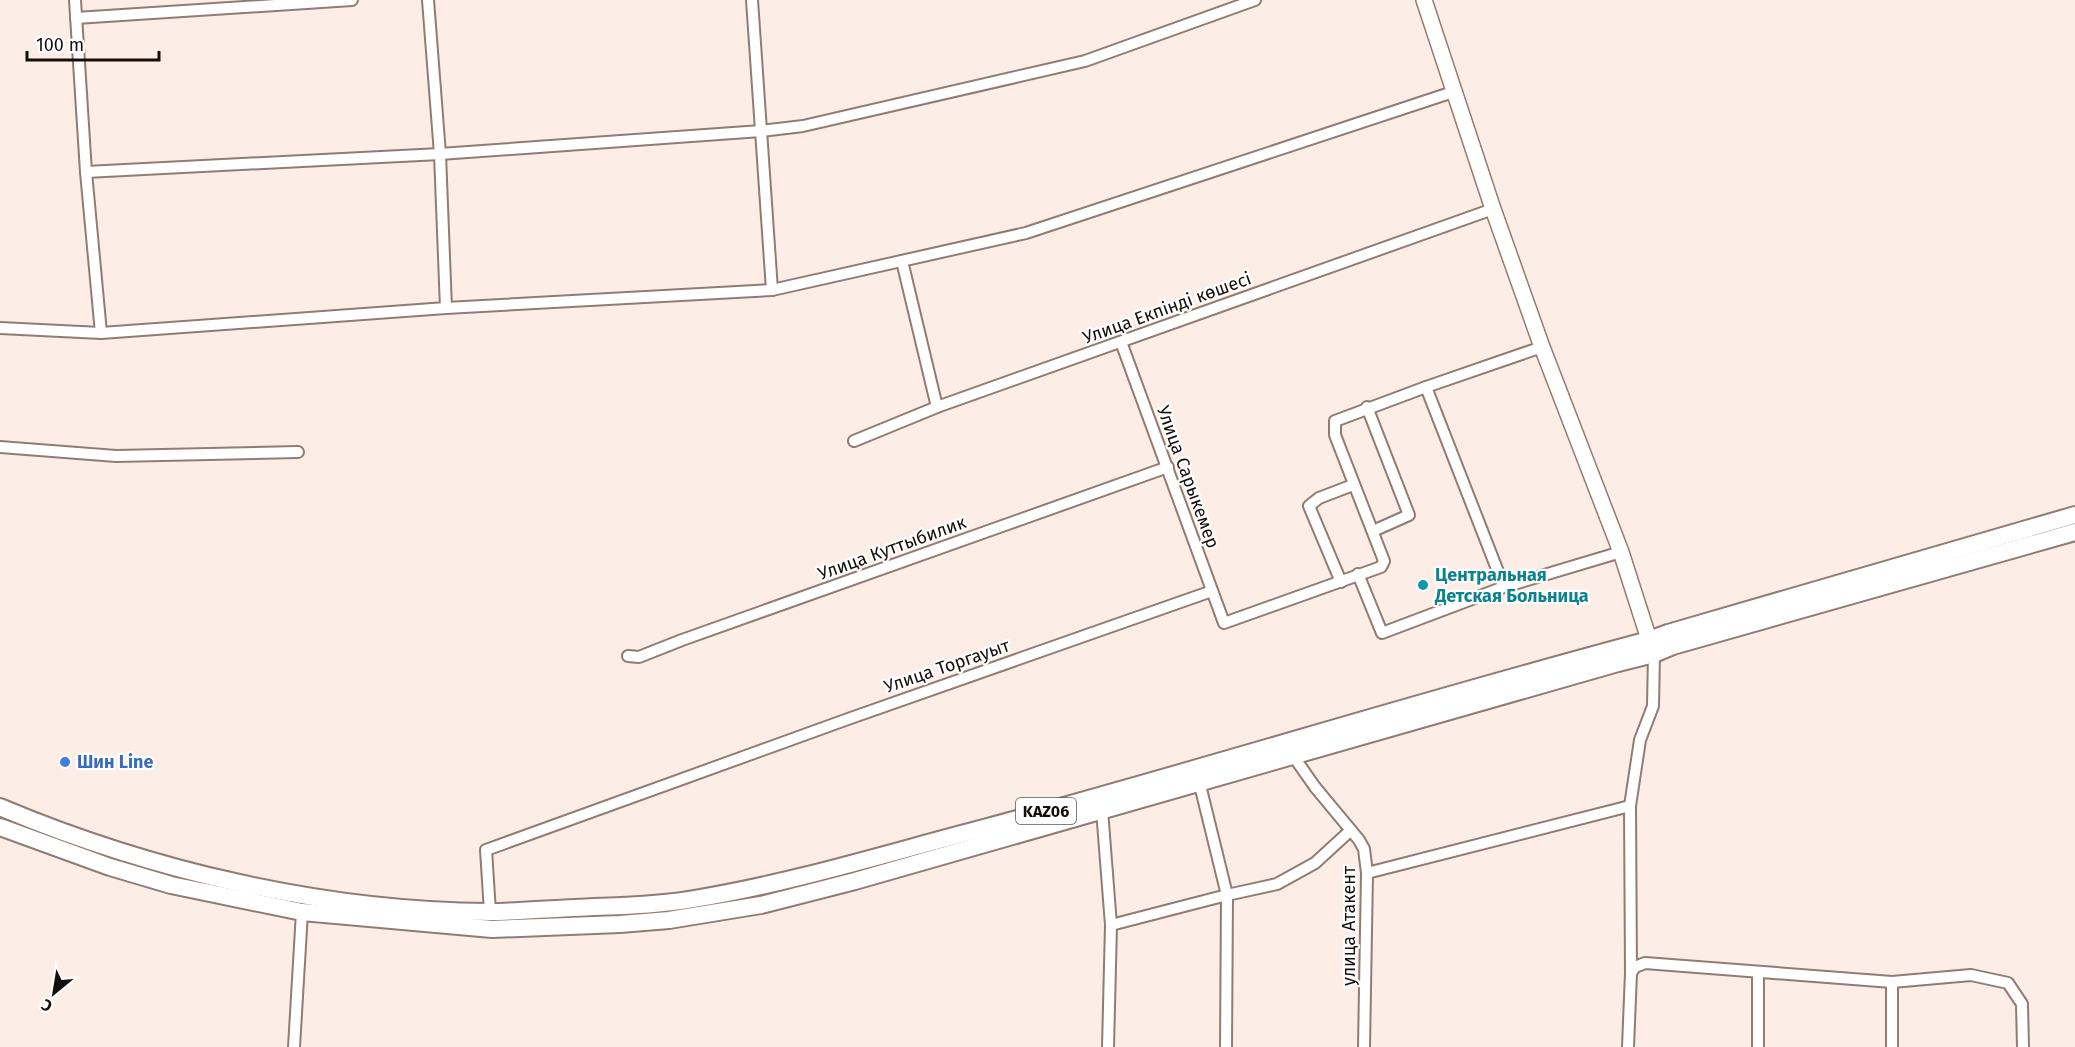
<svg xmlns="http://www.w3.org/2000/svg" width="2075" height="1047" font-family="'Fira Sans',sans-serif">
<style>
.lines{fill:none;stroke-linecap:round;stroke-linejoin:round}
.minor-casing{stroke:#917c72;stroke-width:14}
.secondary-casing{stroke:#917c72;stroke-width:18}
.trunk-casing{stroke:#917c72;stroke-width:20}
.minor{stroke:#fff;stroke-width:10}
.secondary{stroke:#fff;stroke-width:15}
.trunk{stroke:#fff;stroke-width:16}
.culture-dot{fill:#0f9aa8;stroke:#fff;stroke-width:2}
.shop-dot{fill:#3f7fe0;stroke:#fff;stroke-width:2}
.labels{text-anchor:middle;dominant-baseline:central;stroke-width:4.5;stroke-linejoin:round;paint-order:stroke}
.shield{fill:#fff;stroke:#5a5653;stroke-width:1.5}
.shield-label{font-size:16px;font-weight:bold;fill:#140d09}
.street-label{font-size:18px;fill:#140d09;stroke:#fff}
.culture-label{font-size:18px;font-weight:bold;fill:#0d838f;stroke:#fff;text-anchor:start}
.shop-label{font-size:18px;font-weight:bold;fill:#366cbe;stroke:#fff;text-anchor:start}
</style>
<rect width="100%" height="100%" fill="#fceee7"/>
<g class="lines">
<defs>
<g id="minor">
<polyline points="75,0 86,172 101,333"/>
<polyline points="428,0 440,154 446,308"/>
<polyline points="752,0 772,290"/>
<polyline points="76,18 352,0"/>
<polyline points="86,172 440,154 761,131 803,126 1085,61 1255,0"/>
<polyline points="902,261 937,407"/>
<polyline points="0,328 101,333 446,308 772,290 1026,233 1453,92"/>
<polyline points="1121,342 1224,623 1381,567 1384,561 1335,435 1335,421 1426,387 1504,587"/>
<polyline points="1426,387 1542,347"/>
<polyline points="1367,407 1409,515 1373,531"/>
<polyline points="854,441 937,407 1493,209"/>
<polyline points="0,447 116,456 298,452"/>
<polyline points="1358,574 1382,633 1504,587 1621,552"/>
<polyline points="1341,582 1309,506 1319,498 1353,485"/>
<polyline points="628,656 639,657 682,640 1168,467"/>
<polyline points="1294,757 1315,787 1359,840 1364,849 1367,873 1364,1047"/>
<polyline points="1199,781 1227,895 1226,1047"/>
<polyline points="1102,810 1111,925 1108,1047"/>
<polyline points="1367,873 1630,806"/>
<polyline points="490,912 486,850 848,719 1212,591"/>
<polyline points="1111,925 1227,895 1277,884 1315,863 1351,830"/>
<polyline points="1631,973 1635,967 1645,963 1892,982 1971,975 2008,983 2022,1004 2023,1047"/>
<polyline points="1758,973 1758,1047"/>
<polyline points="1892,982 1892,1047"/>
<polyline points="294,1047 302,912"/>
<polyline points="1628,1047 1631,973 1630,806 1640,740 1653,706 1654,654"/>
</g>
<polyline id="secondary" points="1424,0 1493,209 1542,347 1621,552 1653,652"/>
<g id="trunk">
<path d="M 0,807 C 152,871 324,911 489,912 C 518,912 546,909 575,908 C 614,906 655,906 694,899 C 792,883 888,853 984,828 C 1206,768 1426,699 1649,640 L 1668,633 L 2075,515"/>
<polyline points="0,827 110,867 171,885 302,912 492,929 620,924 669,920 761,905 855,881 1618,663 1654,654 1673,646 2075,532"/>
</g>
</defs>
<use href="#minor" class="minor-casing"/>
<use href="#secondary" class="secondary-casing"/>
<use href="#trunk" class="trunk-casing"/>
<use href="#minor" class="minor"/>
<use href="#secondary" class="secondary"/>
<use href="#trunk" class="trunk"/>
</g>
<circle class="culture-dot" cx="1423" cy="585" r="6"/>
<circle class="shop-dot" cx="65" cy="762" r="6"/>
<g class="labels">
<rect class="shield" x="1016" y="798" width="60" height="26" rx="4.5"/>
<g class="shield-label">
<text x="1046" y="811">KАZ06</text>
</g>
<g class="street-label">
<text transform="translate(1167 308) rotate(-20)">Улица Екпінді көшесі</text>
<text transform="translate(1188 477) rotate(70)">Улица Сарыкемер</text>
<text transform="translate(892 548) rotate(-20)">Улица Куттыбилик</text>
<text transform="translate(947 666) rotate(-19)">Улица Торгауыт</text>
<text transform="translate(1349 926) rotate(-90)">улица Атакент</text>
</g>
<g class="culture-label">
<text x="1435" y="575">Центральная<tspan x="1435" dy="21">Детская Больница</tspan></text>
</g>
<g class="shop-label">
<text x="77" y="762">Шин Line</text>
</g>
</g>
<g transform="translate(54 993) rotate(210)" stroke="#ffffff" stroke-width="4.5" paint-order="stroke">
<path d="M0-4.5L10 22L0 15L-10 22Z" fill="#140d09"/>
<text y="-9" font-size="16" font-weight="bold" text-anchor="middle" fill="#140d09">С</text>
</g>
<path d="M27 51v9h132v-9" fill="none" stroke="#140d09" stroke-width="3"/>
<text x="36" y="51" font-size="18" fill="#140d09" stroke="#ffffff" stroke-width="4.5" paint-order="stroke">100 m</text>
</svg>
